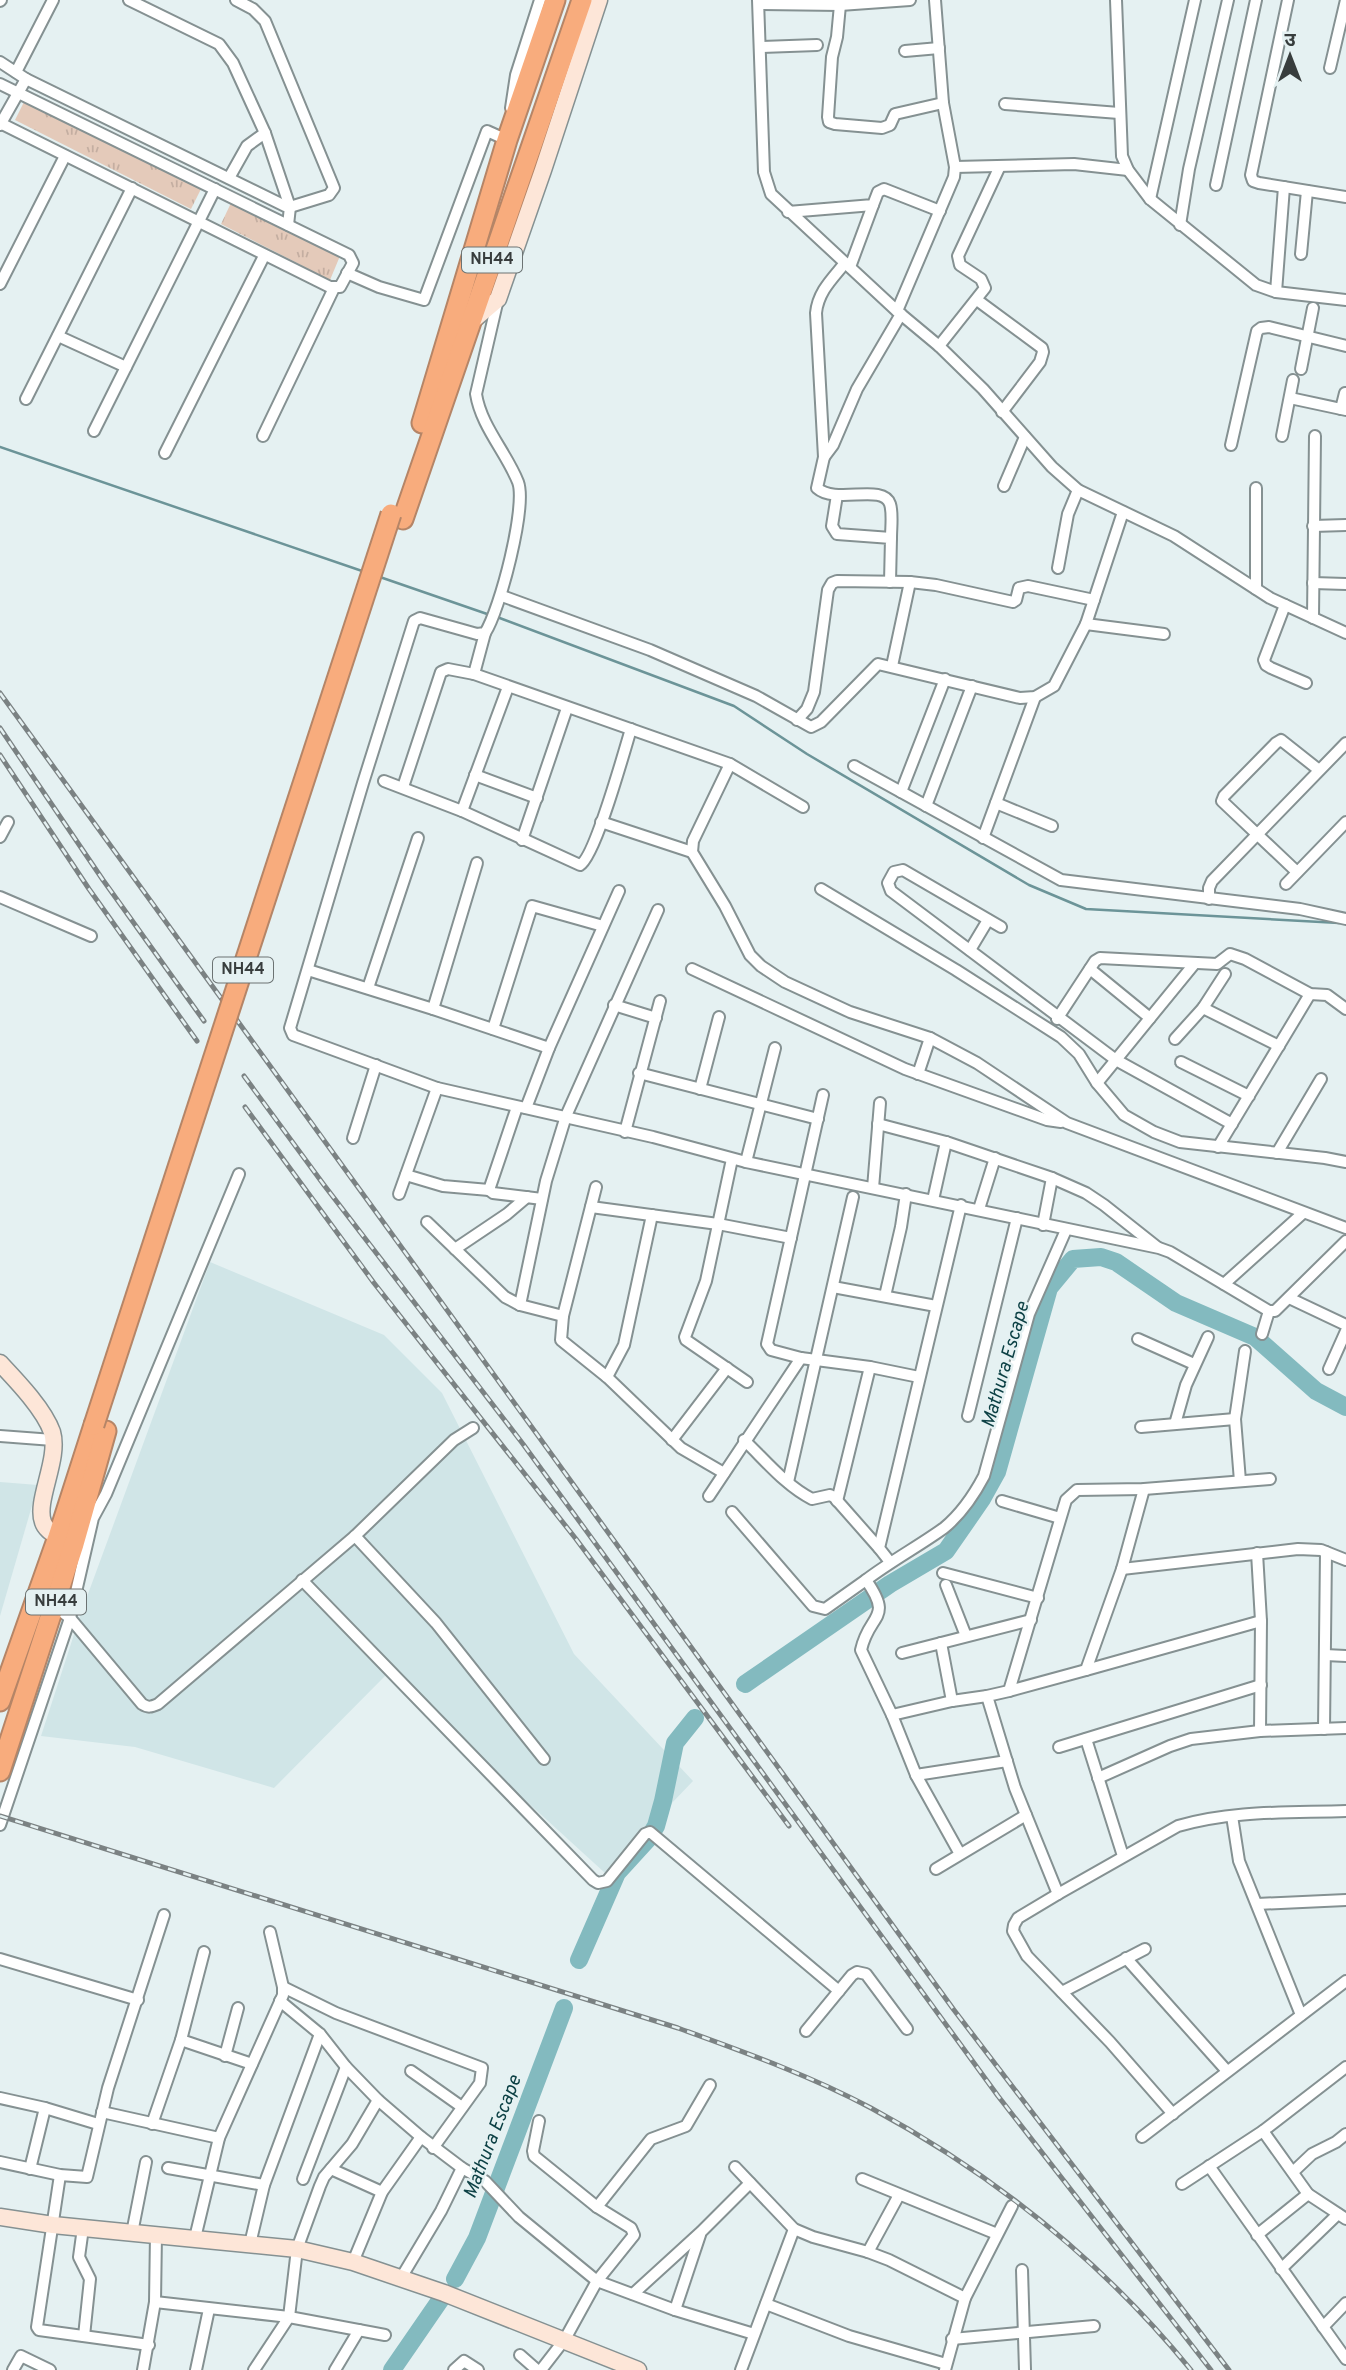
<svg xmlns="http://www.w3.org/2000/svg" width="1346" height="2370" font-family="Overpass,'Noto Sans Devanagari',sans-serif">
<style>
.built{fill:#d0e5e7}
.grass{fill:url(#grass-tufts)}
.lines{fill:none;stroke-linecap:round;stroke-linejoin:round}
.stream{stroke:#6c9498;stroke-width:2.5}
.river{stroke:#83babf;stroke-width:18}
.street-casing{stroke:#859192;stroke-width:14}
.secondary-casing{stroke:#859192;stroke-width:19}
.highway-casing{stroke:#b58567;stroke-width:23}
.street{stroke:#fff;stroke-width:10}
.secondary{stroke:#fde6d8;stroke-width:16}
.highway{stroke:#f8ac7d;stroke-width:19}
.rail-casing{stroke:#7b8283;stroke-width:5}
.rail{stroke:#e5f1f2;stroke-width:2.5;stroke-dasharray:8;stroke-linecap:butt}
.highway-bridge-casing{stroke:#b58567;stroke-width:23;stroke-linecap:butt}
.highway-bridge{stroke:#f8ac7d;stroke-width:19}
.labels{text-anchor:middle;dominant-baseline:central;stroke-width:5;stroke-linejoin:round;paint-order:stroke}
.shield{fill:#e5f1f2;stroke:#6c7373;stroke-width:2}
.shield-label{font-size:16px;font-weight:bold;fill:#383d3d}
.water-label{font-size:19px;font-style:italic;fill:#0d4145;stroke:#e5f1f2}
</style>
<defs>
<pattern id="grass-tufts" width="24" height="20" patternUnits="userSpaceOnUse" patternTransform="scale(1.75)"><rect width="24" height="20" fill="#e4caba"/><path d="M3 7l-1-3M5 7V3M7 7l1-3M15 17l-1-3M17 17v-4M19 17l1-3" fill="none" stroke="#c4aea1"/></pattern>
</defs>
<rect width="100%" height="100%" fill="#e5f1f2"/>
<g class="built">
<polygon points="210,1262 384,1335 442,1393 574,1654 693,1781 605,1873 387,1674 274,1788 135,1747 41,1736 81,1613"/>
<polygon points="0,1482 38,1485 0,1616"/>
</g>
<g class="grass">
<polygon points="25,100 201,189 191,209 15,120"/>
<polygon points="231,203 340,256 330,280 221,224"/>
</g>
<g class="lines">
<g class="stream">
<polyline points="0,447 365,572"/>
<polyline points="377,576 490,615"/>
<polyline points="497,617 734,706 807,754 1029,885 1086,909 1339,923"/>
</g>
<g class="river">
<polyline points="745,1684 890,1584 946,1551 982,1499 997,1472 1049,1288 1073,1259 1101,1257 1116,1262 1176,1303 1255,1337 1316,1391 1346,1407"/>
<polyline points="579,1960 617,1873 648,1839 656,1826 663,1801 675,1743 695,1718"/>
<polyline points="455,2279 477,2238 564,2008"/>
<polyline points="392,2370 443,2296"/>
</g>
<defs>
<g id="street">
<polyline points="129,0 219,44 233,63 265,133 290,207 288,225"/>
<polyline points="758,0 764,172 771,194 897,311 939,346 983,389 1052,467 1078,490 1174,536 1270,598 1346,633"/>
<polyline points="1116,0 1122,156 1128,170 1150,199 1256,285 1276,292 1346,300"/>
<polyline points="1288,0 1251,175 1253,181 1259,183 1346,197"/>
<polyline points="0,1 1,0"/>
<polyline points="760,4 840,5 910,0"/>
<polyline points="840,5 837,37 832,57 828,117 829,122 835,124 882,128 890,125 895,114 943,103"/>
<polyline points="761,47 817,45"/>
<polyline points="905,51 939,48"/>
<polyline points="0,62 26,79 0,125"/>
<polyline points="1330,68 1346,0"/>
<polyline points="16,72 53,0"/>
<polyline points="26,79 285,206 290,207 329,195 334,188 332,183 265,21 253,9 236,0"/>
<polyline points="0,84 349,255 353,263 340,287 330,287 0,123"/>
<polyline points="1005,104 1119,113"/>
<polyline points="511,108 516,75 540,0"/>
<polyline points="955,167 1074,164 1128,170"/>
<polyline points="229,178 247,146 265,133"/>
<polyline points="1216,185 1256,0"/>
<polyline points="1150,199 1195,0"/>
<polyline points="788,212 873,205 878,192 884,189 940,211"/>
<polyline points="1180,225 1189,169 1228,0"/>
<polyline points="1301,254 1307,191"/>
<path d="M 845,263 C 832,279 818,292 816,313 L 824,457 L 817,488 C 836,505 883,483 890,504 C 893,513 891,527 891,538"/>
<polyline points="850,267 873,205"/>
<polyline points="347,273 379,287 424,300 487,131 507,140 508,138"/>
<polyline points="0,284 65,156"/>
<polyline points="1276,292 1284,187"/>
<path d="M 498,299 L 476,394 C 481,426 506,452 518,482 C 527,506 500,610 485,633 L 477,634 L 420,618 L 414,621 L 363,783 L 290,1028 L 293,1035 L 437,1088 L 653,1137 L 746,1162 L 1159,1248 L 1170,1252 L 1269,1311 L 1275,1311 L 1346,1241"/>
<polyline points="977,300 1042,348 1043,352 1040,362 1002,412"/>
<polyline points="897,311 954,177 955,167 943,103 935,0"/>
<polyline points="58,336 126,367"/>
<polyline points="939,346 985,288 981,279 960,265 958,256 1000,166"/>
<polyline points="1301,369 1313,308"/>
<polyline points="1290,398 1346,410"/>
<polyline points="26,399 132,188"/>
<polyline points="1341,409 1345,393"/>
<polyline points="94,431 215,189"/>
<polyline points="263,436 334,288"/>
<polyline points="1282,436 1293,380"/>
<polyline points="1231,445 1257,331 1261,328 1269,327 1346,346"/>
<polyline points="165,453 264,256"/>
<polyline points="824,457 833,445 857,389 901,314"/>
<polyline points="1004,486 1025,437"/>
<polyline points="1256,488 1256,589"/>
<polyline points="837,495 832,526 837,534 891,538 890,582"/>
<polyline points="1313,526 1346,525"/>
<polyline points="1058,568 1068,514 1078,490"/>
<polyline points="1313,583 1346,584"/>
<polyline points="502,596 650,650 756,696 811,727 821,722 878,664 1020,698 1035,697 1054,686 1086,624 1123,512"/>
<polyline points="1285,605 1264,660 1266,665 1271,668 1306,683"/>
<polyline points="1313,618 1315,436"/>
<polyline points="1086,624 1164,634"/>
<polyline points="892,666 910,582"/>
<polyline points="474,674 485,633"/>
<polyline points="797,720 807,709 814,692 828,590 832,583 837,581 910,582 936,585 1013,602 1016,600 1019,588 1028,586 1094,600"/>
<polyline points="730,764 693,841 692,852 725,906 750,955 761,966 785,982 850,1012 930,1038 977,1063 1067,1123 1346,1228"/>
<polyline points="854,766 1061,880 1300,909 1346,919"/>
<polyline points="475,775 537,798"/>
<path d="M 384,781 L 462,811 L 580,865 C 595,857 624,752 631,729"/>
<polyline points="403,787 441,672 448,669 474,674 730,764 803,807"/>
<polyline points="901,792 945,679"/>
<polyline points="996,803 1052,826"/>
<polyline points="926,806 972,686"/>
<polyline points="462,811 508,687"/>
<polyline points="601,822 692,852"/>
<polyline points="0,837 8,822"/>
<polyline points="983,838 1035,697"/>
<polyline points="522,840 567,708"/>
<polyline points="1297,872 1222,801 1224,796 1276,743 1281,740 1319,770"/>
<polyline points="1286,884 1346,822"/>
<polyline points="821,889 956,970 1061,1037 1079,1054 1097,1083 1124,1115 1154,1132 1180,1142 1325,1158 1346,1162"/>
<polyline points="0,897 91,936"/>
<polyline points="1209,899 1209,888 1212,881 1346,743"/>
<polyline points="1001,927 903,870 894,872 888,883 891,891 1116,1060 1232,1124"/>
<polyline points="970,950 988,920"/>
<polyline points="692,969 905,1069 1047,1120 1061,1122"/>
<polyline points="1090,969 1150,1018"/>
<polyline points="308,970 433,1009 549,1048"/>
<polyline points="368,988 418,838"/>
<polyline points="614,1005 656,1018"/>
<polyline points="1203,1008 1279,1046"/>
<polyline points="433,1009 477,863"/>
<polyline points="1057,1019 1095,961 1100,958 1217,964 1230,954 1245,959 1310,994 1327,995 1346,1009"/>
<polyline points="493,1029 532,906 603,926"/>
<polyline points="1175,1039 1203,1008 1225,974"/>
<polyline points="1181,1062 1249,1096"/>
<polyline points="639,1073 818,1119"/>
<polyline points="918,1074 930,1038"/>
<polyline points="1097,1083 1195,963"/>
<polyline points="700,1089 719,1017"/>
<polyline points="823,1095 767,1344 771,1350 801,1358 870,1367 919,1377"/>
<polyline points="517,1107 489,1190 493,1193 542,1199"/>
<polyline points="526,1108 549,1048 619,891"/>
<polyline points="878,1124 946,1142 1052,1178 1086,1193 1104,1205 1157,1247"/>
<polyline points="625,1132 660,1001"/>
<polyline points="353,1138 376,1065"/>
<polyline points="1218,1147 1310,994"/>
<polyline points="1277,1153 1321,1079"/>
<polyline points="732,1159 706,1281 685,1337 686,1340 747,1382"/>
<polyline points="746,1162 775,1048"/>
<polyline points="406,1175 443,1186 489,1190"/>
<polyline points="596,1187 563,1316 561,1340 607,1377 681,1448 724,1473"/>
<polyline points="873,1188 880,1103"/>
<polyline points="399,1194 437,1088"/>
<polyline points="933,1200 946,1142"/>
<polyline points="591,1207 718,1224 791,1238"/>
<polyline points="979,1209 995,1158"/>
<polyline points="427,1222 505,1297 520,1305"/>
<polyline points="1043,1225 1052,1178"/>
<polyline points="455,1249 507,1214 527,1197"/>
<polyline points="1224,1284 1303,1213"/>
<polyline points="833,1287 936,1306"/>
<polyline points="885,1296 901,1227 906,1194"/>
<polyline points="1289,1298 1346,1325"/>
<polyline points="563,1316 520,1305 546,1181 566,1116 658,910"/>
<polyline points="1262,1334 1269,1311"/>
<polyline points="1138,1339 1194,1364"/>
<polyline points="1329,1369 1346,1331"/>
<polyline points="607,1377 624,1345 652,1215"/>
<polyline points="968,1416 1017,1218"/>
<polyline points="1175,1424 1186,1385 1208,1337"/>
<polyline points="1141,1427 1235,1419"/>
<polyline points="0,1436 53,1440"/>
<polyline points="672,1440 727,1368"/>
<path d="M 744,1440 C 765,1460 786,1486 812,1499 L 830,1495 L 834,1497 L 879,1548"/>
<path d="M 1270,1479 L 1144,1489 L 1077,1490 L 1066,1500 L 1009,1691 L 987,1696 L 1015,1788 L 1058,1894 L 1178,1826 C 1232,1810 1290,1813 1346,1811"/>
<polyline points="1240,1481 1235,1419 1245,1351"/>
<polyline points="788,1482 853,1197"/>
<polyline points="709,1496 801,1358"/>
<polyline points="837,1501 870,1367"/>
<polyline points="1002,1501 1060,1518"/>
<polyline points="732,1512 813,1606 825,1609 866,1580"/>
<polyline points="355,1536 436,1623 544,1759"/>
<polyline points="1257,1553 1261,1621 1260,1731"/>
<polyline points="890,1562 879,1548 961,1205"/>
<polyline points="1122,1569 1298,1549 1321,1550 1346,1560"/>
<polyline points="943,1573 1038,1598"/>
<polyline points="302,1580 593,1880 598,1883 607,1881 645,1834 650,1832 839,1991"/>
<polyline points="946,1585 966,1636"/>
<path d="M 54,1606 L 70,1618 L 142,1704 C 148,1708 151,1707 158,1704 L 355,1536 L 454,1440 L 473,1428"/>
<polyline points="941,1643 952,1701"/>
<polyline points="902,1653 1031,1620"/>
<polyline points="1325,1655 1346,1656"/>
<polyline points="1086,1670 1261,1621"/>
<polyline points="1009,1691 1086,1670 1122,1569 1144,1489"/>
<path d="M 987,1696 L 952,1701 L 892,1715 L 861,1650 C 869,1613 894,1620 866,1580 C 891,1561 919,1546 944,1528 C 961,1514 974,1495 984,1476 L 1029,1314 L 1066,1230"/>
<polyline points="892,1715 916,1775 1007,1761"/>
<polyline points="1324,1729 1326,1552"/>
<polyline points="1086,1739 1123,1856"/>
<polyline points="1059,1747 1261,1685"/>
<polyline points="916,1775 960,1854"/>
<polyline points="1098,1778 1170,1746 1191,1739 1260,1731 1346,1728"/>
<polyline points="1232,1816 1239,1861 1301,2015"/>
<polyline points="0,1825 70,1618 93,1518 106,1494 239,1174"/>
<polyline points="936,1869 1026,1815"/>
<polyline points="1058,1894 1018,1918 1014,1925 1013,1931 1027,1956 1110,2042 1173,2114"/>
<polyline points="1257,1904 1346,1900"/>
<polyline points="1126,1958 1227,2071"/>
<polyline points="0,1959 138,2000"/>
<polyline points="283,1987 336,2013 482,2068 480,2083 433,2148"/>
<polyline points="1062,1992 1145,1949"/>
<polyline points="280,2001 320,2034 346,2067 378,2100 421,2137 462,2168 485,2181 519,2217 597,2281 675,2310 754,2334"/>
<polyline points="806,2031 852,1975 857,1972 866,1974 907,2029"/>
<polyline points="181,2040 252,2064"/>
<polyline points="225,2056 238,2008"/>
<polyline points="411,2071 462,2107"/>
<polyline points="0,2098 45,2108 98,2124"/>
<polyline points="102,2112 219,2138"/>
<polyline points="539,2121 533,2151 534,2156 597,2207 631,2228 634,2235 597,2281 565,2339 541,2370"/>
<polyline points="152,2124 181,2040 204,1952"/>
<polyline points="1263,2131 1308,2194 1346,2219"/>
<polyline points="1142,2137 1346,1981"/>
<polyline points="0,2162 60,2175 87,2177 108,2088 164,1915"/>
<polyline points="1209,2166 1346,2359"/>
<polyline points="735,2167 794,2229 813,2237 868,2252 889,2260 965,2298"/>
<polyline points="168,2168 264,2185"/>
<polyline points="30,2169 45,2108"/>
<polyline points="331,2169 382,2192"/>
<polyline points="1293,2172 1312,2154 1336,2142 1346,2134"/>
<polyline points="60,2175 37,2327 39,2330 149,2345"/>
<polyline points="303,2179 346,2067"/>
<polyline points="862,2179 997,2234"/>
<polyline points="1182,2184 1263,2131 1346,2067"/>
<polyline points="597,2207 651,2139 686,2126 710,2085"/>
<polyline points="83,2228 79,2257 90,2279 84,2336"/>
<polyline points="132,2233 146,2162"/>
<polyline points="1257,2235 1308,2194"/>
<polyline points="195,2238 219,2138 283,1995 283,1987 270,1932"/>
<polyline points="250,2244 264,2185 320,2034"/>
<polyline points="868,2252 899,2195"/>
<polyline points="353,2262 382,2192 421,2137"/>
<polyline points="1281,2269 1338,2214"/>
<polyline points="1022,2270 1025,2370"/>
<polyline points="401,2278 441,2211 462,2168"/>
<polyline points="633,2294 701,2232 750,2183"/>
<polyline points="155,2302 289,2317 385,2335"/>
<polyline points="766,2304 849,2336 946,2364"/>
<polyline points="675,2310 700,2235"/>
<polyline points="1323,2327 1346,2303"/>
<polyline points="952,2339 1094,2326"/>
<polyline points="520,2355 537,2370"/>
<polyline points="13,2370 21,2356 50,2370"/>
<polyline points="143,2370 155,2302 156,2234"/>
<polyline points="196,2370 209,2309"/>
<polyline points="254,2370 289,2317 297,2249 320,2186 324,2177 352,2144 378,2100"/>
<polyline points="335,2370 359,2330"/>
<polyline points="454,2370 464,2361 478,2370"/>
<polyline points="741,2370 794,2229"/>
<polyline points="945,2370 965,2298 1012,2206"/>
</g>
<g id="secondary">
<polyline points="471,322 498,299 543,170 599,0"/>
<path d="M 0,1363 C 16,1380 44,1409 52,1432 C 60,1459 35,1501 43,1522 C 45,1529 52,1533 58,1537"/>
<polyline points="0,2217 53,2225 297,2249 353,2262 444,2293 638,2370"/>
</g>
<g id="highway">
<polyline points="422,423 507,140 555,0"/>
<polyline points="403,519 582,0"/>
<polyline points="0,1701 58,1537 94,1425"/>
<polyline points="0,1771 74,1544 106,1431"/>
</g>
</defs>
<use href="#street" class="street-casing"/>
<use href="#secondary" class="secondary-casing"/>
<use href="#highway" class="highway-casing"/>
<use href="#street" class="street"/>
<use href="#secondary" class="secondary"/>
<use href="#highway" class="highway"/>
<defs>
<g id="rail">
<polyline points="0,693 954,2010 1229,2370"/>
<polyline points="0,728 103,880 204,1021"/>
<polyline points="0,755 89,889 197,1041"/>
<polyline points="244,1076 324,1185 523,1444 998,2096 1211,2370"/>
<polyline points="245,1107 374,1283 576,1539 789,1826"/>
<path d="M 0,1816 L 678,2028 C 744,2052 809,2075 871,2108 C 993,2174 1103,2262 1191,2370"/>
</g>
</defs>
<use href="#rail" class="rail-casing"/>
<use href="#rail" class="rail"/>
<defs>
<polyline id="highway-bridge" points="94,1425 391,514"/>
</defs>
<use href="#highway-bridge" class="highway-bridge-casing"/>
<use href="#highway-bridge" class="highway-bridge"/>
</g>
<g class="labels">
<g class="shield">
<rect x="462" y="247.5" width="60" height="25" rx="5"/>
<rect x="213" y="957.5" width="60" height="25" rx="5"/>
<rect x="26" y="1589.5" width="60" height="25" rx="5"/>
</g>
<g class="shield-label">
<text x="492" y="260">NH44</text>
<text x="243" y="970">NH44</text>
<text x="56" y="1602">NH44</text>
</g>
<g class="water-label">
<text transform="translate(1006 1365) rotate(-74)">Mathura Escape</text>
<text transform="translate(493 2137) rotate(-69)">Mathura Escape</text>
</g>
</g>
<g transform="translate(1290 56)" stroke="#e5f1f2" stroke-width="5" paint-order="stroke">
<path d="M0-5L12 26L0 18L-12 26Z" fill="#383d3d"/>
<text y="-10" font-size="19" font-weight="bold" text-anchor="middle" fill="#383d3d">उ</text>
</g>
</svg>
